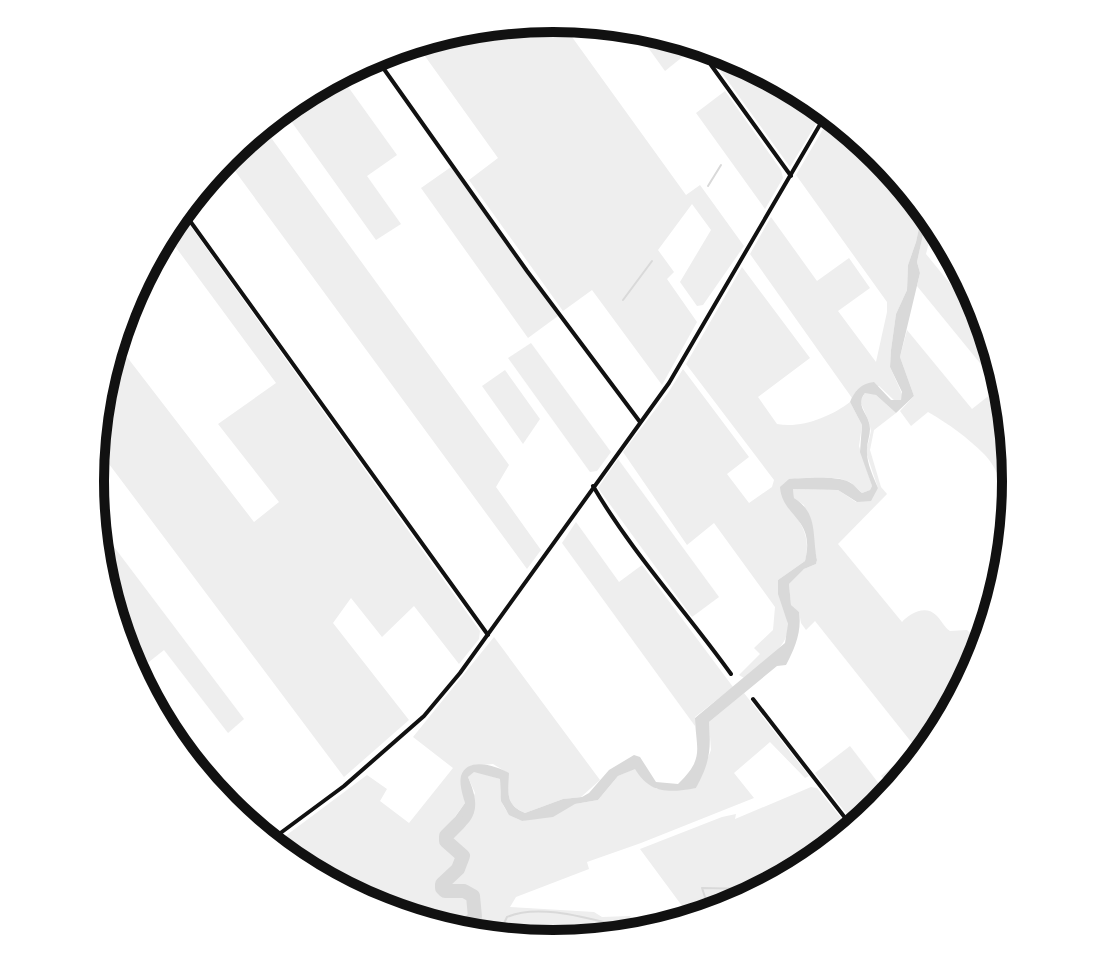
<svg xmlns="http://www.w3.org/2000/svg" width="1107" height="963" font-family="Helvetica,sans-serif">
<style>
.green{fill:#eee}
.water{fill:#d9d9d9}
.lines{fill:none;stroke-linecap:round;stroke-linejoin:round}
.stream{stroke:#d9d9d9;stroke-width:2}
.river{stroke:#d9d9d9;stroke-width:14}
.minor{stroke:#111;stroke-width:4}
.rim{fill:none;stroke:#111;stroke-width:10}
</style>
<rect width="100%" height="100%" fill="#fff"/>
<g class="green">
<polygon points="554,18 559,19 686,195 700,185 744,246 703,305 697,306 680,282 711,230 692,204 658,250 674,272 667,279 697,322 662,385 592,290 563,311 469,180 498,158 417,45"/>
<polygon points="639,35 696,46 665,71"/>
<polygon points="704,48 731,53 822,114 790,167"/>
<polygon points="341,77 397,155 367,176 401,224 376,240 286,114"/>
<polygon points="725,91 781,170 783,178 765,209 696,113"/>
<polygon points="829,119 882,154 922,214 916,242 908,265 907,290 896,314 891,350 890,367 903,396 901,400 896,402 879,386 857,390 852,398 750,254 771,217 817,281 849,258 870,288 838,311 876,362 887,312 887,302 796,175"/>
<polygon points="264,128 509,465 496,487 541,550 527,569 224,156"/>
<polygon points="451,167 558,316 528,338 421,188"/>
<polygon points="184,217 480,631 479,639 459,664 414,606 382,637 351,598 333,623 409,720 344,777 97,448 117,344 254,522 279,502 218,424 276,383 169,238"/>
<polygon points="926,221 932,230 926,254 987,329 996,378 993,379 917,286 920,273 917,262"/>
<path d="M 742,267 L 810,358 L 758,397 L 777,424 C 801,429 832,416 850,402 L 862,425 L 859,446 L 872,486 L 870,490 L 862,493 L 850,482 L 838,478 L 789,479 L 783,499 C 799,520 812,534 805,561 L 778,580 C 778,598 787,609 788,625 C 789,649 760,664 744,678 L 739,675 L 760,654 L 754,648 L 773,630 L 775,607 L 714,523 L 687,545 L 623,452 L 668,393 L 683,369 L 749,457 L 727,474 L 749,503 L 772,487 L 774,480 L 686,364 Z"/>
<path d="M 907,330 L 972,409 L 996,390 L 999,393 L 1017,482 L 1015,493 C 998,482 997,467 984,454 C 968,438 949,424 928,412 L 911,426 L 900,411 L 914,396 L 900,357 Z"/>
<polygon points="531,343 611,452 597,471 590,472 508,358"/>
<polygon points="505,370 540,419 523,444 482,386"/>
<path d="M 869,392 L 876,395 L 896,413 L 874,430 L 870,450 L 881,487 L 887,494 L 838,544 L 902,622 C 910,613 926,604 937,616 C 942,621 944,627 950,631 L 967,630 L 984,646 L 982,659 L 893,791 L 881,776 L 916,748 L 815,621 L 806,630 L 801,623 L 799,612 L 791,606 L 789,584 L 804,569 L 816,564 L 817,560 L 804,505 L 794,498 L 793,489 L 838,490 L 856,502 L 878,488 L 866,452 L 871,431 L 869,422 L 860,401 L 865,393 Z"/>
<polygon points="618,459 719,597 692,617 598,488"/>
<polygon points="576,522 619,582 642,565 733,687 695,717 695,726 562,543"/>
<polygon points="99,527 244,719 228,733 164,650 135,673 125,658"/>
<path d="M 494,637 L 600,780 L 581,797 L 563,799 L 525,813 C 505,805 508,792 508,773 L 493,764 L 470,766 L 463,793 L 465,803 L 443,833 L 454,836 L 475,793 L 468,777 L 474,771 L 500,779 C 501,802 500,811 522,821 L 575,804 L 598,800 L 618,776 L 636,768 L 657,789 L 696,788 L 711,750 L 709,722 L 744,693 L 809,776 L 805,778 L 770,742 L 734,773 L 754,798 L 641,843 L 587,862 L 589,869 L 516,897 L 510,907 L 594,912 L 602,917 L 630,916 L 640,925 L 660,921 L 663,923 L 553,945 L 376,910 L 276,843 L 367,775 L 387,789 L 380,801 L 409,823 L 453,768 L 413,737 Z"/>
<polygon points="850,746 889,797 881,810 856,826 815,773"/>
<polygon points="811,787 817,788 846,824 793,868 730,910 691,918 640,849 722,817 736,814 735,819"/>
</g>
<path class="water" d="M 922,214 L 926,221 L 917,262 L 920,273 L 900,357 L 914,396 L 896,413 L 876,395 L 865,393 C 854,406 870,414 870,429 C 870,436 867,442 867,449 C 866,462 873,476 878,488 L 871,501 L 857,502 L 838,490 L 793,489 L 794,498 C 818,513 812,534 817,560 L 816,564 L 804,569 L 789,584 L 791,605 L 799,612 C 802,631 795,648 786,665 L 777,666 L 709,722 C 711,750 710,762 696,788 C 669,793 650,794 635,769 L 618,776 L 598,800 L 575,804 L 553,817 L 522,821 L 509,815 L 501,801 L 500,779 L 474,772 L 468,777 C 480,805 479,821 450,837 L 443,834 L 465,803 C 463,796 459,784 461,776 C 467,756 497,766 509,773 C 508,792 505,805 525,813 L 563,799 L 582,797 L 589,793 L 609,770 L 634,755 L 640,757 L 656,782 L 678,784 C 705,758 696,750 695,718 L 785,643 L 788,624 L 778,594 L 778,580 L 805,561 C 816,518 782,517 780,487 L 789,479 C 803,478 836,476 847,481 C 853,483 857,489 862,493 L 870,490 L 872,486 L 860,452 L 862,425 L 850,402 C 854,391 862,383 874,382 L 891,400 L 901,400 L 902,392 L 890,367 L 891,350 L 896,314 L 907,290 L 908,265 L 916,242 Z"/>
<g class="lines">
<g class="stream">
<polyline points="708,186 721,165"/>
<polyline points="623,300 652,261"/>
<polyline points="707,915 709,909 702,888 750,889 778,878"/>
<path d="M 499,934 L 507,917 C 541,902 596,921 632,929"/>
</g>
<polyline class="river" points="459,823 446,836 446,841 463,856 458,869 442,884 442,888 445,891 464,891 473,896 475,917 465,927"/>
<g class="minor">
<polyline points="374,55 527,271 640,422"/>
<polyline points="711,65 791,176"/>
<polyline points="185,214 488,635"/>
<path d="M 593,486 C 633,554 686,611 731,674"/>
<polyline points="753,699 853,828"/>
<polyline points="271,840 344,786 424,716 460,673 669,383 825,116"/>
</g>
</g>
<path d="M0 0H1107V963H0ZM104 481a449 449 0 1 1 898 0a449 449 0 1 1-898 0Z" fill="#fff" fill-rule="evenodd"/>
<path class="rim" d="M104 481a449 449 0 1 1 898 0a449 449 0 1 1-898 0Z"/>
</svg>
